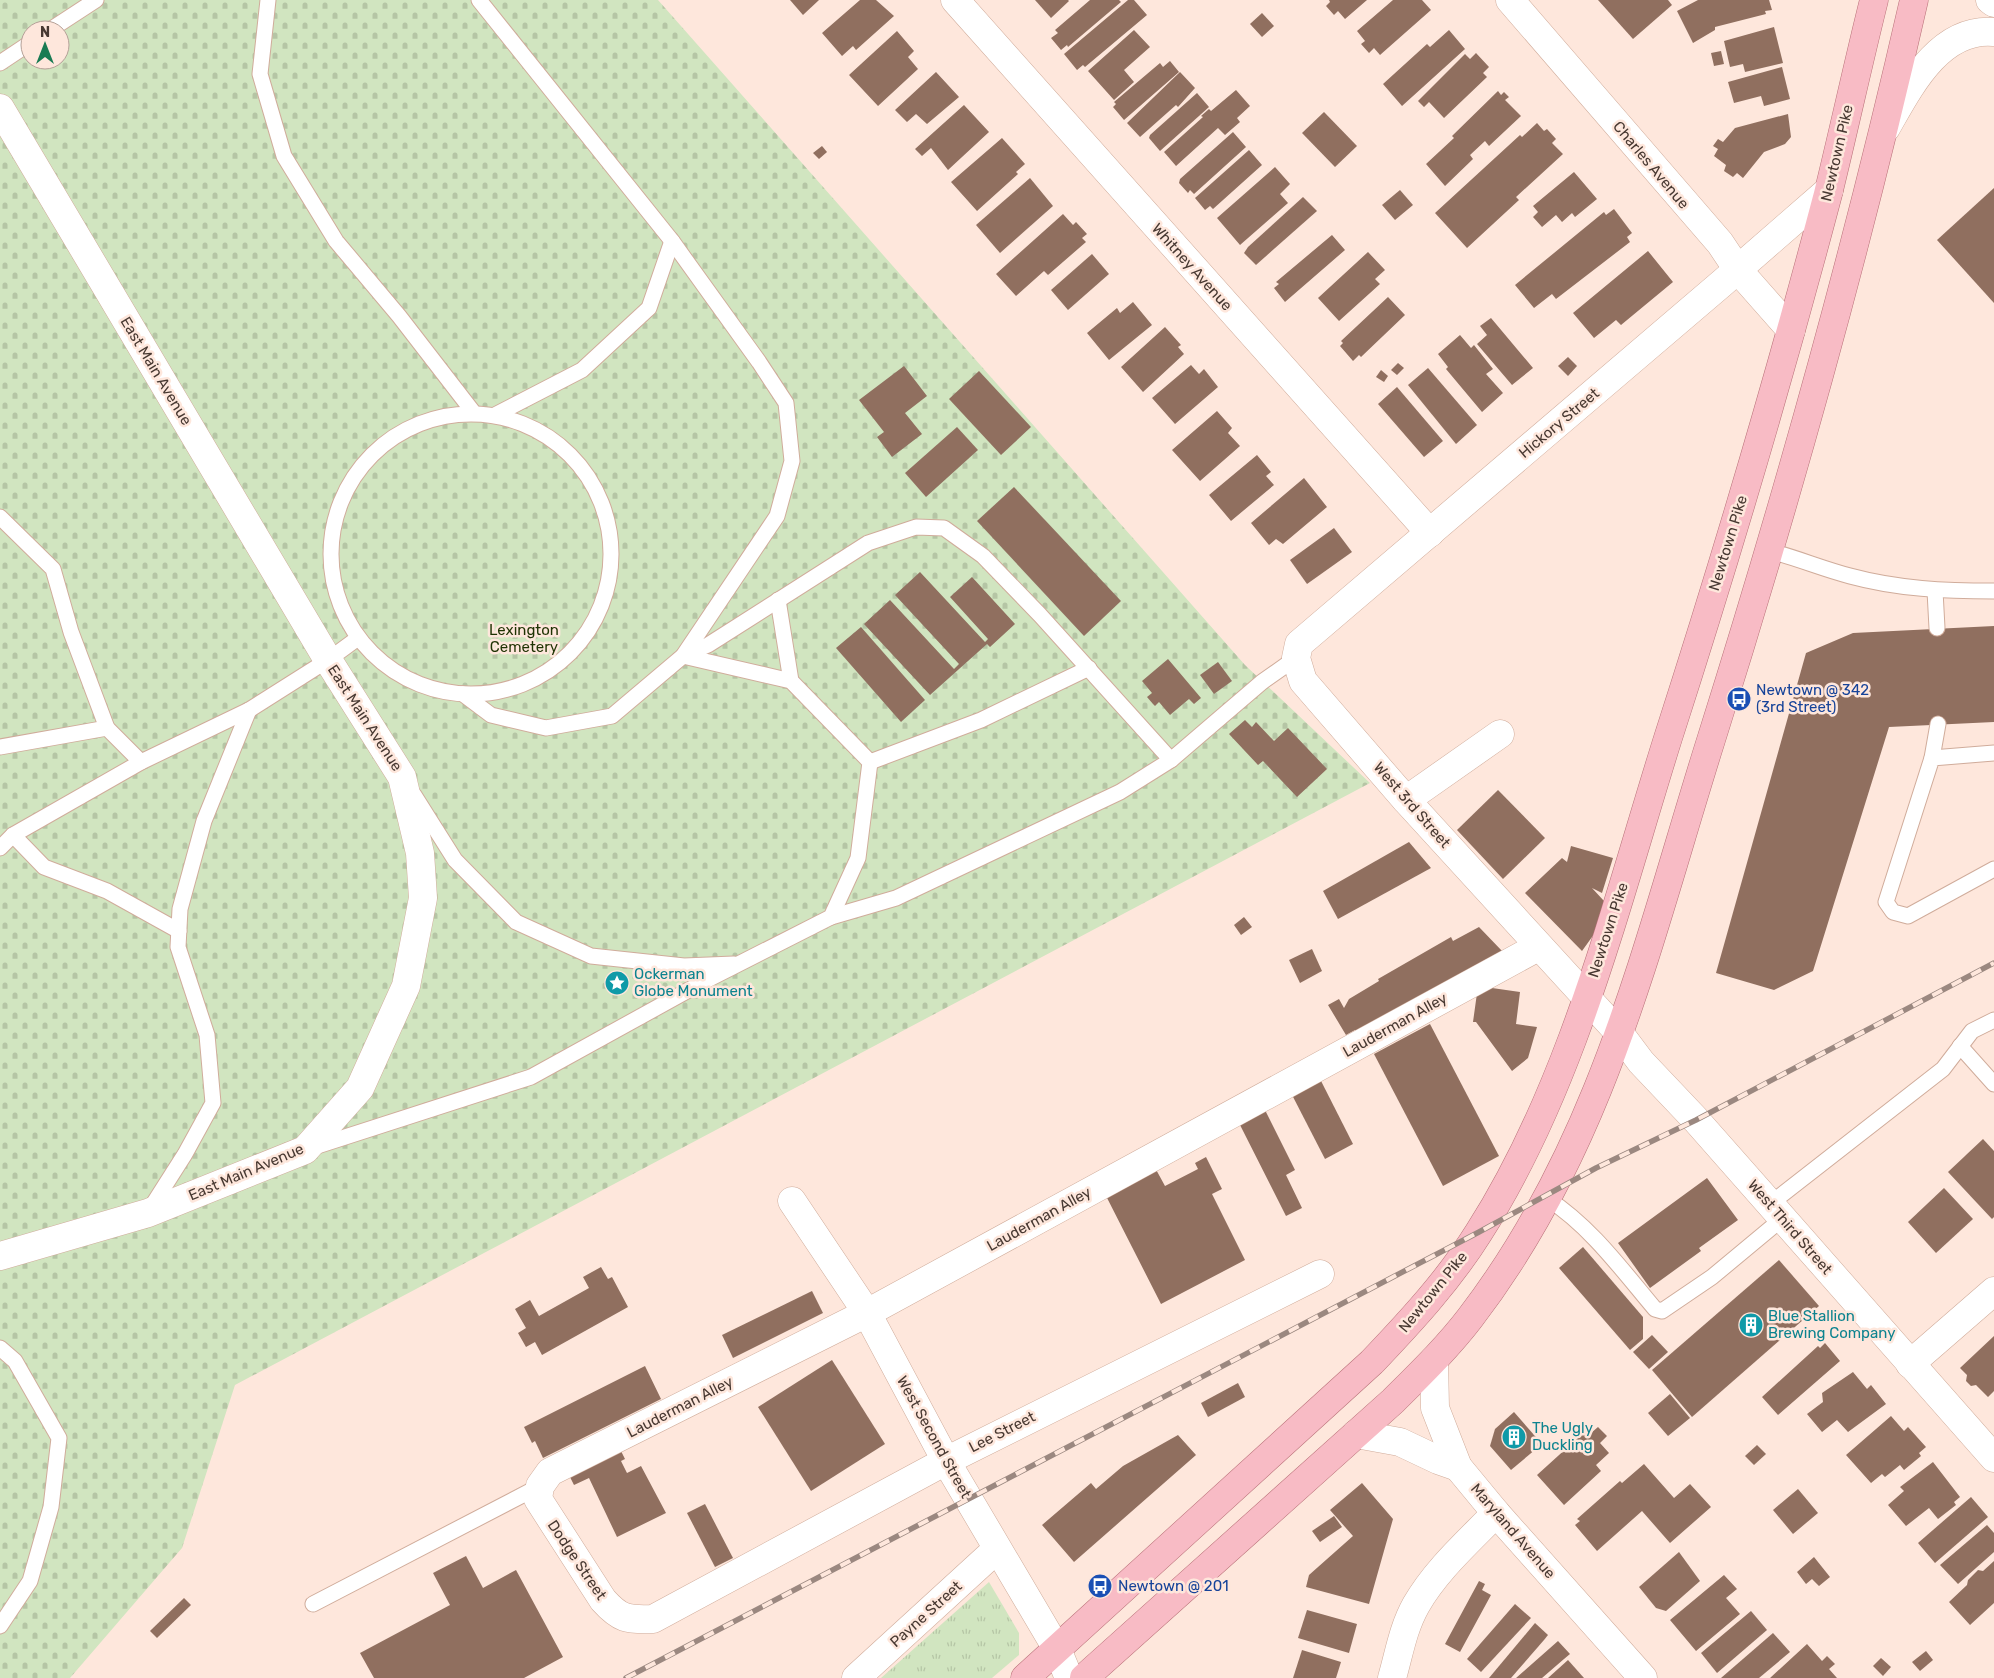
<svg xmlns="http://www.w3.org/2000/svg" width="1994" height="1678" font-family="Rubik,sans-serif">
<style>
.grass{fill:url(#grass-tufts)}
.cemetery{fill:url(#cemetery-stones);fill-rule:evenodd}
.building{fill:#906f5f}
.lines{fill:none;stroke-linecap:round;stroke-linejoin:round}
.service-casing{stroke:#d0ac9b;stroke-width:17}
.minor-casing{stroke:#d0ac9b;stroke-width:29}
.tertiary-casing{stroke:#d0ac9b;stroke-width:29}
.secondary-casing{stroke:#d0ac9b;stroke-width:29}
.primary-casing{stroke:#b87078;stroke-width:29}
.service{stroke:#fff;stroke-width:15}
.minor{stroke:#fff;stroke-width:28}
.tertiary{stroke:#fff;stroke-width:28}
.secondary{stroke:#fff;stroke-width:28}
.primary{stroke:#f8bbc5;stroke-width:28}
.rail-casing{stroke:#9b8880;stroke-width:5.5}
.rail{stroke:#fee7dc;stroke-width:4;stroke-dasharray:11;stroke-linecap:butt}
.labels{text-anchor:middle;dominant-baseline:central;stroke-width:5;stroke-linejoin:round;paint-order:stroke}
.street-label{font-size:15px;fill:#483932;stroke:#fee7dc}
.park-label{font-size:15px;fill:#1f3303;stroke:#fee7dc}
.transit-label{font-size:15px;fill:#164399;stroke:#fee7dc;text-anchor:start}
.culture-label{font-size:15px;fill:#0d838f;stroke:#fee7dc;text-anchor:start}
</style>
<defs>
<pattern id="grass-tufts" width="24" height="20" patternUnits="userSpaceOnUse" patternTransform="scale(1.25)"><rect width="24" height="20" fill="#d1e5c0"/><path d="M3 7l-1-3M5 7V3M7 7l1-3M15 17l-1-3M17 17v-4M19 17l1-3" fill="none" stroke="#b5c5a5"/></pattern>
<pattern id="cemetery-stones" width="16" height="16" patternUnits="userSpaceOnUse" patternTransform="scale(1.25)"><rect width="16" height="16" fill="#d1e5c0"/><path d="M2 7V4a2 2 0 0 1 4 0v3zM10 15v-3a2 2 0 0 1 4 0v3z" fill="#b5c5a5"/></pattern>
</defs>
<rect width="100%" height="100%" fill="#fee7dc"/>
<polygon class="grass" points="989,1582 1019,1633 1019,1655 992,1678 881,1678"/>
<path class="cemetery" d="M 0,0 L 658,0 L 1245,665 L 1370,783 L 235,1385 L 182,1548 L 70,1678 L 0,1678 ZM 30,30 L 60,30 L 60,60 L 30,60 Z"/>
<g class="building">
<polygon points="790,0 819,0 803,15"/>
<polygon points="860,0 876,0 894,16 856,50 853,46 842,56 822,33"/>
<polygon points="1035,0 1068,0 1069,1 1051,18"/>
<polygon points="1090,0 1119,0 1121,2 1068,47 1067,45 1061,50 1051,38 1058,33 1055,30"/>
<polygon points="1128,0 1134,0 1147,15 1085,67 1083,65 1077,70 1064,54"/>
<polygon points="1329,0 1367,0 1345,19 1338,11 1334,15 1326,6 1330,2"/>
<polygon points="1393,0 1422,0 1431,10 1380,55 1374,48 1369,53 1361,44 1365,41 1357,31"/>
<polygon points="1598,0 1668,0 1672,5 1633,39"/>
<polygon points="1698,0 1769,0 1772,10 1765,11 1766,14 1715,27 1715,30 1693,43 1677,11"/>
<polygon points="1262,13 1274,26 1262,37 1250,24"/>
<polygon points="1774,27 1783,63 1745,72 1743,64 1730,67 1724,41"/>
<polygon points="1134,30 1150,47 1124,70 1134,82 1114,100 1088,71"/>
<polygon points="1449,30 1465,49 1402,106 1383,84 1427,44 1430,47"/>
<polygon points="897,31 914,51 908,57 918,69 878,106 849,75"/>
<polygon points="1721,51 1724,64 1714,66 1711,53"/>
<polygon points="1476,53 1489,67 1483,73 1487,77 1444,118 1429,102 1424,107 1418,101 1465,54 1470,59"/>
<polygon points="1170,61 1179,72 1124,120 1113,107 1116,104 1114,102 1160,63 1163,67"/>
<polygon points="1782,67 1790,99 1764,106 1761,96 1734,103 1728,82"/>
<polygon points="936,72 959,97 927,124 916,114 907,122 895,110"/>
<polygon points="1180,72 1195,88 1178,107 1176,105 1140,137 1127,123"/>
<polygon points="1236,90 1250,106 1237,118 1240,122 1225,135 1218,128 1176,166 1164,152 1203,117 1201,116 1209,109 1211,111"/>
<polygon points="1498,91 1501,95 1504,92 1509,97 1505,100 1521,116 1489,146 1485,141 1470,155 1473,159 1445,186 1426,164 1454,138 1452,136"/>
<polygon points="1197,93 1209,107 1160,151 1149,138 1150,135"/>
<polygon points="964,105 989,132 948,170 931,148 922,156 915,149"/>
<polygon points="1324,112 1357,146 1335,167 1302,133"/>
<polygon points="1788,114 1791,137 1785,144 1764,152 1743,178 1737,173 1733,177 1724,171 1726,165 1714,156 1718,149 1713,146 1718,139 1723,142 1735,128"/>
<polygon points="1537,123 1544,131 1547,129 1556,139 1552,143 1563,154 1516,197 1519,200 1467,248 1435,213 1520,135 1522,137"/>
<polygon points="1233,132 1246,147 1194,194 1190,190 1188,193 1179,183 1180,179"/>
<polygon points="1002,138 1025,164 1016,172 1018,174 977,211 951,182"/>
<polygon points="822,146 827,152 819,159 813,153"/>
<polygon points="1249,150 1262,165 1213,209 1210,206 1205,210 1195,198"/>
<polygon points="1275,167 1290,184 1280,194 1288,203 1240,245 1217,218"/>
<polygon points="1574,172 1597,199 1575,217 1572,213 1562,222 1556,215 1542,227 1533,217 1538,212 1533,206"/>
<polygon points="1030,178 1053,206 1000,253 976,225"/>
<polygon points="1994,188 1994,303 1937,240"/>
<polygon points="1400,190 1413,205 1395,220 1382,205"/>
<polygon points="1303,197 1317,211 1256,265 1244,253 1248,247"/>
<polygon points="1614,209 1632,233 1627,237 1630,242 1556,299 1552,294 1534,308 1515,285 1604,212 1606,215"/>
<polygon points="1063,214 1073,225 1076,222 1087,234 1082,238 1086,242 1048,275 1044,271 1016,296 996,274"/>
<polygon points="1332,235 1345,250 1285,302 1274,288 1279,284 1276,282"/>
<polygon points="1648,251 1673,282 1621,325 1616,320 1594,338 1573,313"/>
<polygon points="1368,252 1385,270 1375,279 1380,284 1339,321 1318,298"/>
<polygon points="1092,254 1109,274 1068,310 1051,290"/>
<polygon points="1388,297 1405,315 1361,357 1359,355 1353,361 1340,346 1343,343 1341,341"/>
<polygon points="1133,302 1152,325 1109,360 1087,333 1117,308 1120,313"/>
<polygon points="1491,318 1533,368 1512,385 1477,344 1487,335 1480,326"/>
<polygon points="1165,327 1181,345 1178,347 1184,354 1143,392 1121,367"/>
<polygon points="1460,335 1471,348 1474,345 1493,369 1486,374 1503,393 1482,412 1446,369 1448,367 1438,354"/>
<polygon points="1568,357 1577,366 1568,376 1558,366"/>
<polygon points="1398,363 1404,368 1397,375 1391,370"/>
<polygon points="1191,365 1199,374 1204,369 1218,387 1175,424 1152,398"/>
<polygon points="904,366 927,396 905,413 922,434 892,457 877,437 884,432 859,400"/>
<polygon points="1428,368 1477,425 1456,444 1408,385"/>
<polygon points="1381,370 1388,376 1384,382 1376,377"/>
<polygon points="979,371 1031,427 1001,455 949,399"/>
<polygon points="1397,387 1443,441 1424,457 1378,404"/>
<polygon points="1217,411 1232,428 1228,433 1240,446 1200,481 1172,450"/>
<polygon points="957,427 978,450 926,497 905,473"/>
<polygon points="1257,455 1271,472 1266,476 1274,485 1231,521 1209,495"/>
<polygon points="1304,478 1327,507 1283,544 1276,539 1269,545 1251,523"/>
<polygon points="1014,487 1121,601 1084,636 977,521"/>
<polygon points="1334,528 1352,552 1307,584 1290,560"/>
<polygon points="920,572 985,642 988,639 950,597 972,577 1015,624 990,647 987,644 930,695 864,624 890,600 954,669 959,664 895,595"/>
<polygon points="1994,626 1994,722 1889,727 1813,971 1774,990 1716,973 1806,653 1853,633"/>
<polygon points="861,627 925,700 901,722 836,648"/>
<polygon points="1168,659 1201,698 1194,704 1189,699 1170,715 1159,702 1155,706 1153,704 1147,697 1152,693 1142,681"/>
<polygon points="1218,662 1232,681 1214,694 1200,675"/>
<polygon points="1245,720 1252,727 1256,722 1274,741 1288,728 1327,769 1297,797 1263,761 1258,765 1229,734"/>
<polygon points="1498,790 1545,838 1503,879 1457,830"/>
<polygon points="1409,842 1431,868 1338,919 1323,891"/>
<polygon points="1571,846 1613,858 1602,893 1592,888 1604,901 1597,930 1582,951 1525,893 1562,858 1567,862"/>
<polygon points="1244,917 1252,927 1241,935 1234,925"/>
<polygon points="1479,927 1503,952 1358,1034 1355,1030 1346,1035 1328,1005 1339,999 1344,1008 1349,999 1379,981 1378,979 1451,937 1453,941"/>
<polygon points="1312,949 1322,971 1300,983 1289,960"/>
<polygon points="1478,986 1520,992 1516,1024 1537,1027 1528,1058 1512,1071 1476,1022 1473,1022"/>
<polygon points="1430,1024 1499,1156 1443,1186 1374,1054"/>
<polygon points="1319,1077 1353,1144 1325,1159 1290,1091"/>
<polygon points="1263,1106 1295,1170 1286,1175 1302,1208 1286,1216 1237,1119"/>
<polygon points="1983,1139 1994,1151 1994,1217 1992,1219 1948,1172"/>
<polygon points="1206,1157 1222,1189 1212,1194 1245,1260 1161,1304 1103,1190 1153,1164 1165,1186 1198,1169 1195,1163"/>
<polygon points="1707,1178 1738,1220 1699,1248 1701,1251 1650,1288 1618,1243"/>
<polygon points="1944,1188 1973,1219 1936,1253 1908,1222"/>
<polygon points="1583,1247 1643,1317 1643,1339 1630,1350 1559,1268"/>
<polygon points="1779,1260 1819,1306 1692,1417 1652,1370"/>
<polygon points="601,1267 608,1279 612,1277 628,1307 542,1355 535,1342 526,1347 518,1333 526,1328 515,1309 530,1300 539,1316 589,1288 583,1277"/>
<polygon points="812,1291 823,1313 733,1358 722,1335"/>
<polygon points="1652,1335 1668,1352 1649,1369 1633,1352"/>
<polygon points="1994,1336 1994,1391 1988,1397 1976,1385 1971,1386 1966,1381 1967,1375 1960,1368"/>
<polygon points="1825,1343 1840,1361 1778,1415 1762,1397 1818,1346 1820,1348"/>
<polygon points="832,1360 885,1444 811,1491 758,1407"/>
<polygon points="645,1366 661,1399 543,1458 535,1441 532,1443 524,1427"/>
<polygon points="1853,1372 1867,1389 1871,1385 1886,1404 1848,1432 1837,1420 1822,1432 1807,1414 1823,1402 1822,1393"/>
<polygon points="1238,1383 1245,1397 1208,1417 1201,1403"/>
<polygon points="1670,1394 1690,1418 1668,1436 1648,1413"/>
<polygon points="1514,1412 1542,1444 1511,1470 1490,1446 1495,1429"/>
<polygon points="1891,1416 1904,1431 1908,1427 1926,1447 1919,1453 1921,1456 1904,1470 1900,1465 1885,1477 1882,1474 1871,1483 1846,1455"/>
<polygon points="1598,1427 1607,1436 1600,1443 1609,1453 1596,1465 1601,1471 1564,1505 1537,1475 1580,1436 1588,1430 1591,1433"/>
<polygon points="1178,1435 1196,1455 1074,1562 1042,1525 1091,1483 1096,1489 1123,1466"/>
<polygon points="1757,1445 1766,1454 1754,1465 1745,1456"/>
<polygon points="620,1449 625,1459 621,1461 627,1473 641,1466 666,1513 617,1537 589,1478 574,1485 569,1475"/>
<polygon points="1933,1462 1960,1497 1954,1502 1956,1505 1938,1519 1929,1508 1906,1526 1888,1505 1904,1491 1900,1487"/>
<polygon points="1644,1464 1674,1498 1690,1484 1711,1507 1670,1543 1642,1511 1597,1551 1575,1525 1580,1521 1577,1519 1620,1481 1622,1483"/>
<polygon points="1362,1483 1393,1519 1369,1604 1306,1587 1309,1575 1353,1536 1330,1510"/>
<polygon points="1798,1489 1818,1513 1793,1534 1773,1510"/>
<polygon points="1971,1497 1988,1517 1935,1563 1918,1543"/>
<polygon points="705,1504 733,1558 715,1567 687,1513"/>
<polygon points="1334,1516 1342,1527 1320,1542 1312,1531"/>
<polygon points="1987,1525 1994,1533 1994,1552 1958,1584 1940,1565"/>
<polygon points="1679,1552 1700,1581 1666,1611 1656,1608 1639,1587"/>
<polygon points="466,1556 483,1588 516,1570 563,1657 524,1678 374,1678 360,1653 450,1605 433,1573"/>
<polygon points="1814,1557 1830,1577 1819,1586 1812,1579 1806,1584 1797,1572"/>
<polygon points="1994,1561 1994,1603 1970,1625 1949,1602 1967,1585 1968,1580 1978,1570 1983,1571"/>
<polygon points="1724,1575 1737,1589 1726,1598 1740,1614 1696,1651 1670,1620"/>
<polygon points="1479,1581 1485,1584 1482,1590 1491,1595 1460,1652 1445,1644"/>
<polygon points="184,1598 191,1605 157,1638 150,1631"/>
<polygon points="1515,1604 1531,1618 1481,1672 1467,1659"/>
<polygon points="1307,1610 1357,1624 1349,1653 1298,1638"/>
<polygon points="1751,1611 1767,1630 1717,1673 1701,1653"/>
<polygon points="1535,1623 1548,1635 1544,1640 1511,1678 1489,1678"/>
<polygon points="1773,1633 1790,1652 1759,1678 1721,1678"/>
<polygon points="1558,1641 1570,1654 1564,1659 1542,1678 1516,1678"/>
<polygon points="1807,1644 1822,1661 1827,1656 1835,1664 1829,1669 1837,1678 1770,1678"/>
<polygon points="1302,1650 1341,1662 1336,1678 1293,1678"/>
<polygon points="1926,1651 1933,1660 1920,1671 1912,1662"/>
<polygon points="1881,1658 1891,1667 1883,1676 1873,1666"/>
<polygon points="1568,1660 1584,1678 1548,1678"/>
</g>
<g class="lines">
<defs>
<g id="service">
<polyline points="268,0 260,74 284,156 336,241 399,316 474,413"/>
<polyline points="50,30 96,0"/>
<polyline points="0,63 30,43"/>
<circle cx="471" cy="554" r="140"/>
<polyline points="495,415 582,370 649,308 672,241"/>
<polyline points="0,517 53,569 71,632 107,728 141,762"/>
<path d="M 1770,551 C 1797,558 1823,569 1850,576 C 1898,589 1945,591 1994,591"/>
<polyline points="1935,591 1937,628"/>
<polyline points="778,600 791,681"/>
<polyline points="683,656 708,645 868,543 916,527 944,528 983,556 1040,615 1171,760"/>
<polyline points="463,694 491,715 546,728 612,716 683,656 777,516 792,461 786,403 759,362 672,241 479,0"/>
<polyline points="0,747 107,728"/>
<polyline points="1994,753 1932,758 1886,902 1893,912 1908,916 1994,869"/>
<polyline points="1932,758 1938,724"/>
<polyline points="870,762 981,720 1089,668"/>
<polyline points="414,795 455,860 516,922 591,956 684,966 734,964"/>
<polyline points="13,835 44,867 107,891 179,931"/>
<polyline points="0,848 13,835 141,762 249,710 328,660 358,638"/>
<polyline points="831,917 896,898 1120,792 1171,760 1262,682 1296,658"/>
<polyline points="1960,1046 1994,1084"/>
<polyline points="311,1148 531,1077 705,981 831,917 858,858 870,762 791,681 683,656"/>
<path d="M 1548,1199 C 1591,1227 1622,1270 1655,1309 L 1662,1311 L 1712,1277 L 1783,1218"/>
<polyline points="1770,1204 1943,1069 1972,1031 1994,1020"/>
<polyline points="150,1209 185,1154 213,1103 207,1035 178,947 180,909 204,821 249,710"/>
<polyline points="0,1348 15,1361 59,1438 51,1507 30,1581 0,1626"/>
<polyline points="313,1604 540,1486"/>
</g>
<g id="minor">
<polyline points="955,0 1430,533"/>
<polyline points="1510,0 1720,243 1738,270 1791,330"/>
<polyline points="0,108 328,660 402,777 420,853 423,898 406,986 360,1088 305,1150 148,1213 0,1256"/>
<polyline points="1406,800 1500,734"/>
<polyline points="1586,997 1406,800 1303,681 1296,658 1299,644 1721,284 1829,190"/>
<polyline points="792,1201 867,1313 946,1461 1057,1649"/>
<path d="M 1320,1274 L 946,1461 L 653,1619 C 627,1620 620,1619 603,1600 L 538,1499 L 540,1486 L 550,1472 L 867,1313 L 1538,947"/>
<polyline points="1434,1360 1435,1408 1458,1467 1496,1513 1643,1678"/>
<polyline points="1910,1364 1994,1291"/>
<polyline points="1356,1434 1400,1442 1438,1460 1458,1467"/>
<polyline points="856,1678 997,1549"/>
<path d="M 1392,1678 C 1399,1654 1403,1628 1416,1605 C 1436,1570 1468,1542 1496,1513"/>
</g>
<polyline id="tertiary" points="1057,1649 1069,1678"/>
<g id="secondary">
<polyline points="1990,0 1994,3"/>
<path d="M 1886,128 C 1909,88 1939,27 1994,32"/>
<polyline points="1586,997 1620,1034 1641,1062 1696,1120 1994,1458"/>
</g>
<g id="primary">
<path d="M 1025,1678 L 1372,1362 C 1411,1321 1449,1280 1479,1232 C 1573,1085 1616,903 1668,738 C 1726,558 1780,376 1828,194 C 1844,129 1858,64 1874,0"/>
<path d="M 1084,1678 L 1393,1401 C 1420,1374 1447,1348 1470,1318 C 1603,1145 1647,943 1711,740 C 1788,496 1857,250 1914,0"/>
</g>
</defs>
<use href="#service" class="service-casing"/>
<use href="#minor" class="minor-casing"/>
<use href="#tertiary" class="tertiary-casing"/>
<use href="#secondary" class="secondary-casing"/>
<use href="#primary" class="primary-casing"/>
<use href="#service" class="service"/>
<use href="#minor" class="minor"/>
<use href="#tertiary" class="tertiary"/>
<use href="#secondary" class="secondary"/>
<use href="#primary" class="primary"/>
<defs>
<polyline id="rail" points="626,1678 1479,1232 1596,1168 1696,1120 1994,963"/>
</defs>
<use href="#rail" class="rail-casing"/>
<use href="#rail" class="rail"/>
</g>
<defs>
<symbol id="bus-disc" viewBox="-11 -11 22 22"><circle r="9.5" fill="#1a4fb4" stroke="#fee7dc"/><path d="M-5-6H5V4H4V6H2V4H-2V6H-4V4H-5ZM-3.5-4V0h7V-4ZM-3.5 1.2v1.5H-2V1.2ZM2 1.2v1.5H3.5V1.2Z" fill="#fff"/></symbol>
<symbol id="sight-disc" viewBox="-11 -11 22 22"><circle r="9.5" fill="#0f9aa8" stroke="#fee7dc"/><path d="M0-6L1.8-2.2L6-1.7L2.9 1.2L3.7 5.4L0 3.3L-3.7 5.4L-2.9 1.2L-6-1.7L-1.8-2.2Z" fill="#fff"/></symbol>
<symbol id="building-disc" viewBox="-11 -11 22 22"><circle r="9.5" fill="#0f9aa8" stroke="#fee7dc"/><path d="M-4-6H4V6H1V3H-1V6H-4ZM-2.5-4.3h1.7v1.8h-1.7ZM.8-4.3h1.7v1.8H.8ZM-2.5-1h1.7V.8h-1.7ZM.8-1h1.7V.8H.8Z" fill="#fff"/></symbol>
</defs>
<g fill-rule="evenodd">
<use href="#bus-disc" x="1725" y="685" width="28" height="28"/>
<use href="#sight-disc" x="603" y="969" width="28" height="28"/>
<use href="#building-disc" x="1737" y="1311" width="28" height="28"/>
<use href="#building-disc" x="1500" y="1423" width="28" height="28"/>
<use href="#bus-disc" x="1086" y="1572" width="28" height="28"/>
</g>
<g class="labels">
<g class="street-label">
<text transform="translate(1837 153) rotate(-77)">Newtown Pike</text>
<text transform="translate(1651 165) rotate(50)">Charles Avenue</text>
<text transform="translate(1192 267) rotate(48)">Whitney Avenue</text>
<text transform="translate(156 371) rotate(59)">East Main Avenue</text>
<text transform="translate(1559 423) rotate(-40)">Hickory Street</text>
<text transform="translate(1728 543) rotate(-73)">Newtown Pike</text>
<text transform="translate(365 718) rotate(57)">East Main Avenue</text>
<text transform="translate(1412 805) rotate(49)">West 3rd Street</text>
<text transform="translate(1608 930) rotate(-72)">Newtown Pike</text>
<text transform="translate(1395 1025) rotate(-29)">Lauderman Alley</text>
<text transform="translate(246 1172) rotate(-23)">East Main Avenue</text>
<text transform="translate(1039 1219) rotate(-29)">Lauderman Alley</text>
<text transform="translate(1790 1227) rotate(49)">West Third Street</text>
<text transform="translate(1433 1292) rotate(-51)">Newtown Pike</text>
<text transform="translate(680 1407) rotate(-27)">Lauderman Alley</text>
<text transform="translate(1002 1432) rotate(-27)">Lee Street</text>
<text transform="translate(934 1437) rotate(61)">West Second Street</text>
<text transform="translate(1513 1531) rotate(49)">Maryland Avenue</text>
<text transform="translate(577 1560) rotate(56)">Dodge Street</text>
<text transform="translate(926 1614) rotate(-42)">Payne Street</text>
</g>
<g class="park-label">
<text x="524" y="630">Lexington<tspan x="524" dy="17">Cemetery</tspan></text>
</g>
<g class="transit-label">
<text x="1756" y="690">Newtown @ 342<tspan x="1756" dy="17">(3rd Street)</tspan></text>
<text x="1118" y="1586">Newtown @ 201</text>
</g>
<g class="culture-label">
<text x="634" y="974">Ockerman<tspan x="634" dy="17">Globe Monument</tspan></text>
<text x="1768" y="1316">Blue Stallion<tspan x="1768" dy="17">Brewing Company</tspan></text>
<text x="1532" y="1428">The Ugly<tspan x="1532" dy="17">Duckling</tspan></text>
</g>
</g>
<g transform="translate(45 45)"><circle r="24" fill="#fee7dc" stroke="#b5a198"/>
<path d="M0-4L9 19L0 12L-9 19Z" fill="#197b53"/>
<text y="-8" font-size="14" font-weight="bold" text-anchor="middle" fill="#483932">N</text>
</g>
</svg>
